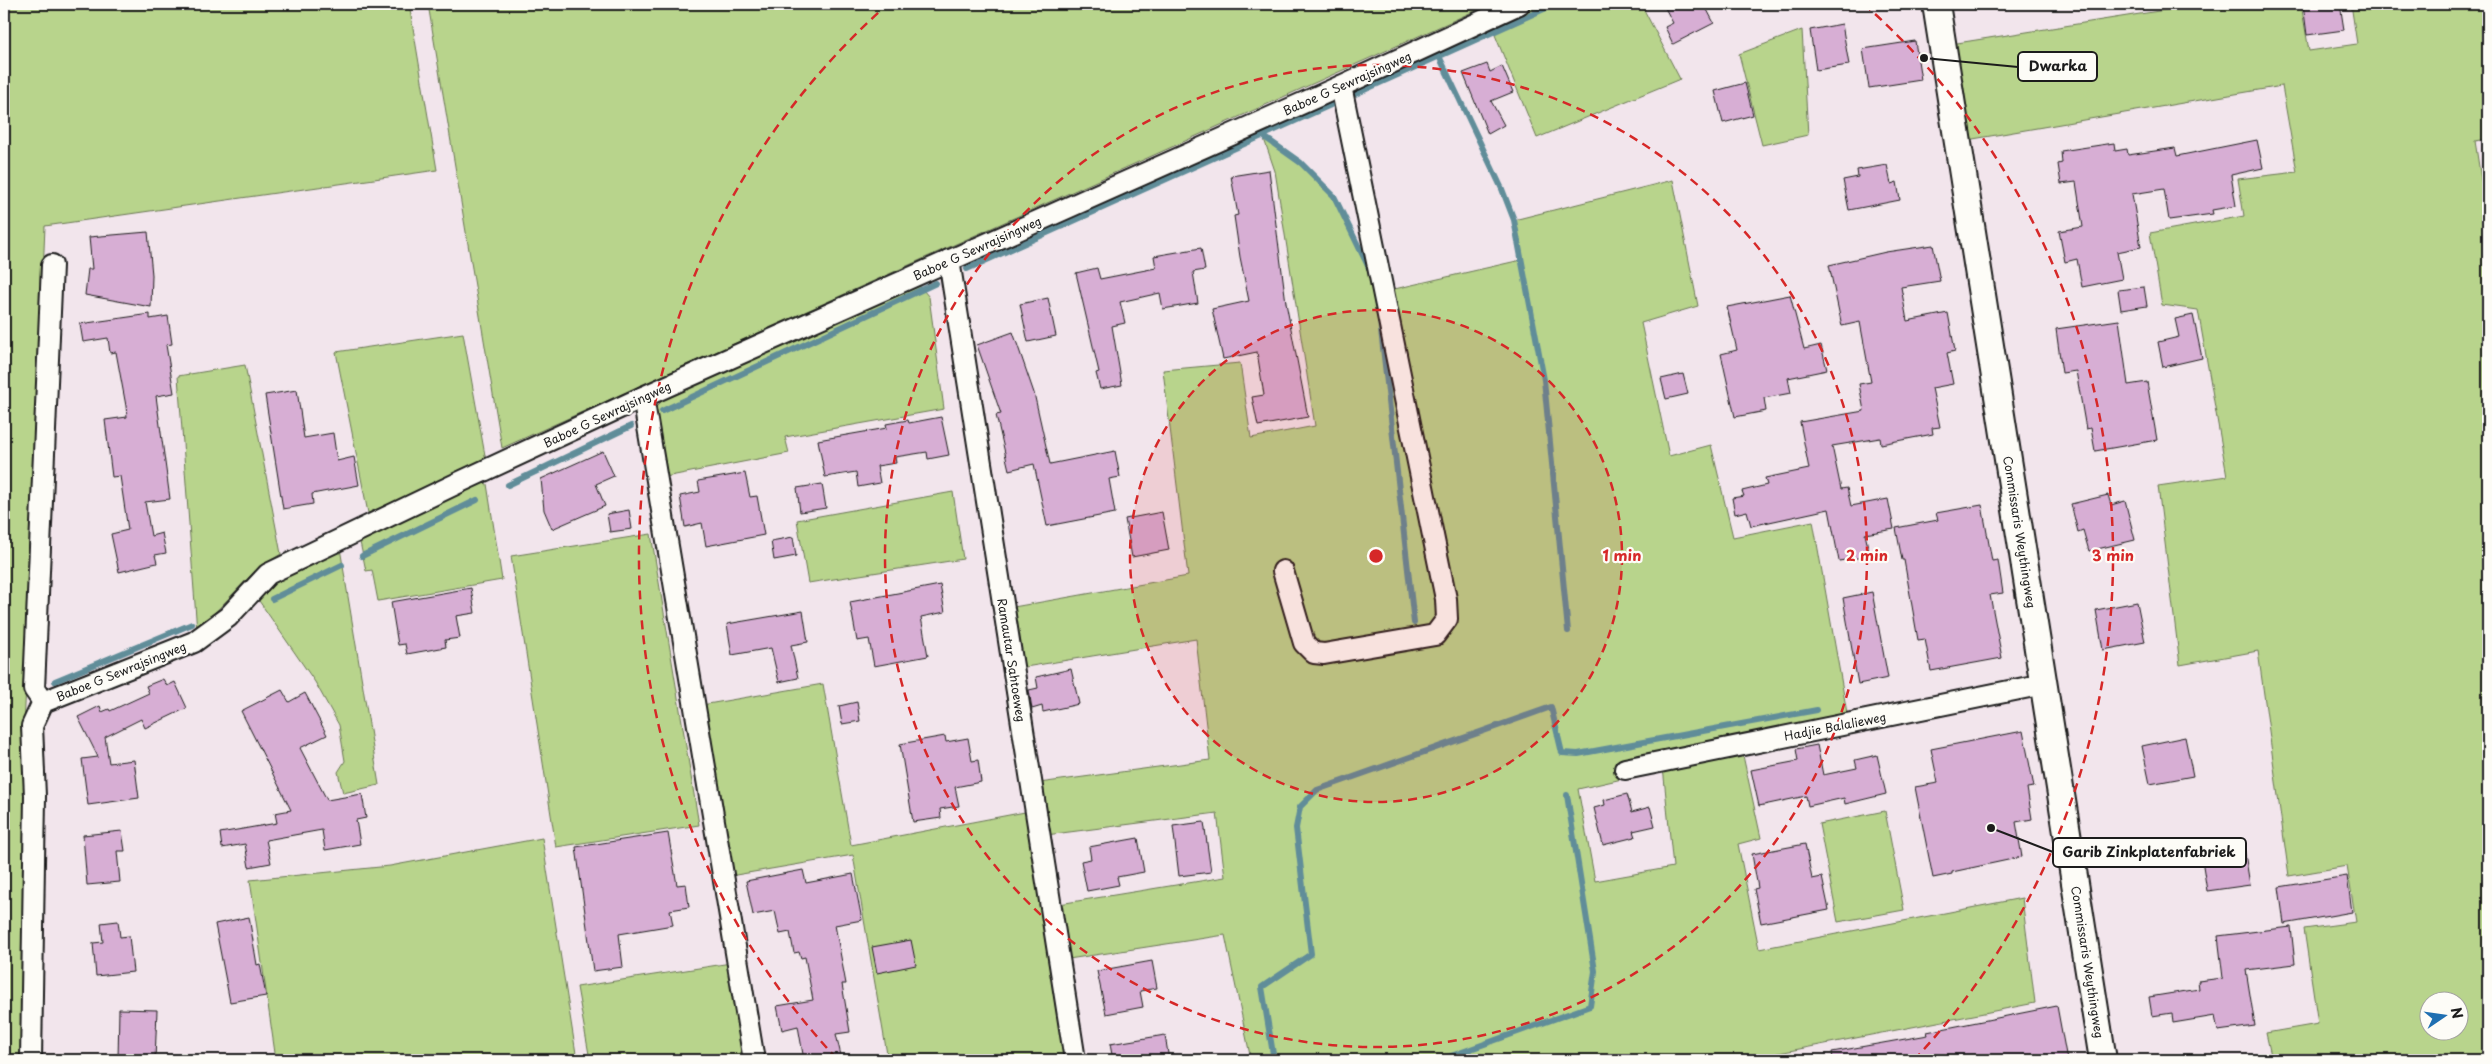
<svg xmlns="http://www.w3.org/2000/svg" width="2492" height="1064" font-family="'Playpen Sans',sans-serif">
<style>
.green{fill:#b8d48c;stroke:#6a7854;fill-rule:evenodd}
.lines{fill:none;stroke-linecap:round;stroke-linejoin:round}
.stream{stroke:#608d99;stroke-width:6}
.building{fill:#d7aed4;stroke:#1c1c1c}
.minor-casing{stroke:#1c1c1c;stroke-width:24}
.major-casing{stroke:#1c1c1c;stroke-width:30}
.minor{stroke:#fdfcf7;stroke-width:20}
.major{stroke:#fdfcf7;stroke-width:26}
.ring{fill:none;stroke:#d62828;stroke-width:2.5;stroke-dasharray:9 6}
.labels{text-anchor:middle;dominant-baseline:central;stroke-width:4.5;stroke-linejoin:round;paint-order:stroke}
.street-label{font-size:12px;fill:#1c1c1c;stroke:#fdfcf7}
.centre{fill:#d62828;stroke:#fdfcf7;stroke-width:2.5}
.ring-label{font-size:15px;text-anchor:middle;font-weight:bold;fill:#d62828;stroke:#fdfcf7;stroke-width:4.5;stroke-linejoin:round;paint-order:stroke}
.leader{fill:none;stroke:#1c1c1c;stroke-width:2}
.callout-dot{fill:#1c1c1c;stroke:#fdfcf7;stroke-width:2}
.callout{fill:#fdfcf7;stroke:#1c1c1c;stroke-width:2}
.callout-label{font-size:14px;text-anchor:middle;font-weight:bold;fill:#1c1c1c}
</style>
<rect width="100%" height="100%" fill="#f2e5ec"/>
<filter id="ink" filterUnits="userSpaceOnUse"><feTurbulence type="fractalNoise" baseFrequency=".02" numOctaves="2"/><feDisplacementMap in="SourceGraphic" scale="10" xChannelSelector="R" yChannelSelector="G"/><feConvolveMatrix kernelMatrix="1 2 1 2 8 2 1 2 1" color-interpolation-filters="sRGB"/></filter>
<g filter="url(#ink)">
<g class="green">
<polygon points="4,4 409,4 437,170 45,226 24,729 22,1060 4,1060"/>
<polygon points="428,4 1490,4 502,448"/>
<polygon points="1537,4 1641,4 1680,79 1537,138 1491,25"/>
<path d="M 2203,4 L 2301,4 L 2309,51 L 2357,44 L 2351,4 L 2483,4 L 2488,34 L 2488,139 L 2475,141 L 2488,224 L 2488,1060 L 2272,1060 L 2266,1033 L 2318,1024 L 2304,929 L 2356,922 L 2347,866 L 2289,876 L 2258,651 L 2180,665 L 2158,486 L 2227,476 L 2198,310 L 2162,305 L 2150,233 L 2244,216 L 2238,179 L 2297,172 L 2282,86 L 1967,140 L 1951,44 ZM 2430,1002 L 2460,1002 L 2460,1032 L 2430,1032 Z"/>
<polygon points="1802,30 1808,135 1762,145 1739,54"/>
<polygon points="1263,136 1301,163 1334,196 1375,280 1377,293 1521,260 1514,220 1673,180 1698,306 1641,323 1669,456 1711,445 1733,537 1813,521 1847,713 1616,761 1622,779 1578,789 1595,881 1673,867 1663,767 1742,751 1761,838 1738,844 1759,949 2022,898 2035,1003 1743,1060 1251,1060 1225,935 1062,960 1053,905 1225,877 1217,813 1046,835 1039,783 1210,760 1196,639 1019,668 1008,608 1188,576 1163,370 1240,363 1251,438 1315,426 1275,171"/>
<polygon points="917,283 929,297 944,409 785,437 789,453 665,477 656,427 655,408 663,400"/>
<polygon points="463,333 486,461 368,513 336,352"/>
<polygon points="245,365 281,554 258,568 197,631 178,376"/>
<polygon points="480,481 487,484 502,580 378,601 372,570 366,571 359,537"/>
<polygon points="953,492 963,559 808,583 797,520"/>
<polygon points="651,534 699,825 556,847 511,556"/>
<polygon points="340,548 379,785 343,793 338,772 345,761 339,725 315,682 255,595 274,578"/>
<polygon points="823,684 851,845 1025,812 1064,1060 888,1060 853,855 730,876 702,705"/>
<polygon points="1885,811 1904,910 1838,922 1819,824"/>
<polygon points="542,838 577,1060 276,1060 250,880 390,866"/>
<polygon points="731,963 747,1060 590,1060 577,987"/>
</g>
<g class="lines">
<g class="stream">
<polyline points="1439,56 1502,189 1514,220 1544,380 1568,631"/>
<polyline points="1353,95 1555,4"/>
<polyline points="1263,136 1301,163 1334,196 1371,272"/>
<polyline points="967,269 1335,103"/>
<polyline points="1380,321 1414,623"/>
<polyline points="662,411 936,283"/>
<polyline points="508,485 631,426"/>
<polyline points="362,556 477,500"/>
<polyline points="272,599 342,565"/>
<polyline points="55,681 192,624"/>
<polyline points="1274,1060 1262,987 1311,954 1296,828 1300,807 1317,790 1551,707 1562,753 1578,754 1817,710"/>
<polyline points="1440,1060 1590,1006 1595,971 1567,795"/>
</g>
</g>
<g class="building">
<polygon points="1663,4 1704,4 1714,23 1673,44 1665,27 1673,23"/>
<polygon points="2303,4 2340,4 2344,30 2307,35"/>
<polygon points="1842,24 1849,65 1816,70 1810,30"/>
<polygon points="1915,41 1921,80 1869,88 1863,49"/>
<polygon points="1487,64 1490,72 1502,66 1513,92 1491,101 1504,125 1488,134 1463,73"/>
<polygon points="1745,83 1753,115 1723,123 1715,91"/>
<polygon points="2257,140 2263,168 2231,175 2236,206 2212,210 2213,214 2169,220 2164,189 2132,194 2141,247 2117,252 2122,279 2082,287 2077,259 2065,262 2059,231 2083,227 2076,182 2061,184 2058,164 2062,163 2061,151 2114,143 2115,151 2127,149 2128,155 2175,148 2177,156"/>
<polygon points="1887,165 1891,184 1897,182 1900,200 1849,210 1843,180 1858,177 1857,170"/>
<polygon points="1269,170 1286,303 1308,417 1258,426 1252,397 1264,395 1257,352 1223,359 1212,309 1249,301 1240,257 1234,216 1238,215 1231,176"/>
<polygon points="148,232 152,275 151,307 85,295 88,269 92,269 89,237"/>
<polygon points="1933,245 1940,281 1901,287 1907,321 1948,313 1955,351 1947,353 1953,384 1932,388 1940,427 1932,428 1933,434 1881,444 1880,438 1832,446 1841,489 1847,488 1851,506 1888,499 1894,529 1865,534 1870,556 1839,561 1829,509 1751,526 1747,511 1735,514 1732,498 1744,496 1742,491 1767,485 1765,478 1809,469 1800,422 1864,411 1859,384 1871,382 1860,322 1842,326 1829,265 1886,252"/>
<polygon points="1201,248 1205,270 1193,272 1198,303 1163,309 1160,293 1120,302 1125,323 1112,326 1122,385 1100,389 1096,373 1099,372 1076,273 1097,268 1100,279 1156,268 1154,256"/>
<polygon points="2144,287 2147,306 2121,310 2118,290"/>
<polygon points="1790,295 1804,349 1821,345 1827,370 1788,378 1791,393 1764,398 1766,411 1735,417 1721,354 1737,350 1727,307"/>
<polygon points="1048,298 1056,336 1028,342 1020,304"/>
<polygon points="150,314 150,319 168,316 172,344 166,345 174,393 156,396 170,499 145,502 151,536 162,533 166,553 155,555 157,563 119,572 111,534 128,530 120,476 112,477 105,420 127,417 126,406 116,352 110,353 108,338 83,342 80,324"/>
<polygon points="2193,315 2202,358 2163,367 2158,342 2179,337 2175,319"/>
<polygon points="2119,320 2128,385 2147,382 2157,440 2095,451 2091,428 2086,429 2076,371 2062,373 2056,329"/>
<polygon points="1013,332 1034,393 1050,464 1115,451 1120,477 1109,479 1115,513 1047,526 1034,464 1009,470 996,415 1001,414 977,345"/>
<polygon points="1683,374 1688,394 1666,399 1661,379"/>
<polygon points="297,390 304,438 333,433 337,461 354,457 359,485 312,494 313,504 283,509 265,395"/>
<polygon points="941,417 949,455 928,459 927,452 895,457 896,463 877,466 880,483 858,487 856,472 825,477 818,440 887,428 886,424 908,420 909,423"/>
<polygon points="603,451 614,476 596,484 605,506 552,529 544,510 541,479"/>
<polygon points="745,473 750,497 757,496 764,535 706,546 702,523 685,527 680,496 700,492 698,481"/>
<polygon points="822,484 826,508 800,512 797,488"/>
<polygon points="2108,495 2111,505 2125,501 2135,540 2089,551 2083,530 2078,532 2071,504"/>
<polygon points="1982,505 1992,561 1998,560 2003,593 1990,595 2002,658 1931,671 1925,639 1918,640 1904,560 1902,560 1896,528 1938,520 1936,513"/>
<polygon points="629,510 632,529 610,532 607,514"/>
<polygon points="1162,512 1169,550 1132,557 1125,519"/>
<polygon points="793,537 796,556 774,560 771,541"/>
<polygon points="940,585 945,612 921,617 928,656 874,666 869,639 857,641 850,602"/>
<polygon points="471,588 475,613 456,616 460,638 445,640 446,647 407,654 405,644 398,645 391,602"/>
<polygon points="1872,592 1888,678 1858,684 1843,598"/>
<polygon points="2137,602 2145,642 2103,650 2096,610"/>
<polygon points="803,611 808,642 791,645 798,678 779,682 771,648 732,655 727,624"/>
<polygon points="1071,669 1079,704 1043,712 1042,706 1032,709 1029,690 1038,688 1036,677"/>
<polygon points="163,679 167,686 175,682 187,708 145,728 141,719 105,737 109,763 134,760 139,798 88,805 82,759 98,757 78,717 100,706 102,712 109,709 110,711 149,693 146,686"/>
<polygon points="282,690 289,702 305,693 327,735 300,748 327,800 362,794 366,818 356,820 360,844 325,850 322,830 266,840 271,863 249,867 245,844 222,848 220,833 277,823 275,813 291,810 241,711"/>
<polygon points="857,702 860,721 842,724 839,706"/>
<polygon points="2023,731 2034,787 2027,788 2032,819 2016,822 2022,857 1952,872 1952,874 1933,878 1915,787 1938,783 1931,749"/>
<polygon points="945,736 946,742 968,738 972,761 978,760 981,782 955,787 959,806 940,809 941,818 913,822 900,744"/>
<polygon points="2185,737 2193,776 2150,784 2142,746"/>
<polygon points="1817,745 1823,775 1857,768 1855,760 1877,755 1886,794 1845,804 1844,798 1808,806 1806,796 1759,806 1751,770 1798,761 1796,749"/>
<polygon points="1627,794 1632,812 1650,807 1655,826 1633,831 1635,837 1603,845 1594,808 1605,805 1604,800"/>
<polygon points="1204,822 1211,872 1179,876 1173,826"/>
<polygon points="122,831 125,851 117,851 120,882 87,885 83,835"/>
<polygon points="668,833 677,885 686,884 689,907 670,910 673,925 619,934 623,967 593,971 576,847"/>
<polygon points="1138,838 1144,872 1117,877 1119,885 1087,891 1081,861 1091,859 1089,847"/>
<polygon points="1805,844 1812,879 1822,877 1829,910 1761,923 1754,889 1758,888 1752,854"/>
<polygon points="2244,847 2250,885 2207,891 2201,853"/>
<polygon points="803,870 806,883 853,874 862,920 835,925 846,984 842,984 850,1032 836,1034 842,1060 804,1060 798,1026 782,1030 777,1006 813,1000 805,957 801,958 799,952 794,953 790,932 780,934 775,911 753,915 746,881"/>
<polygon points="2347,876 2352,912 2284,924 2279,887"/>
<polygon points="249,917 257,965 260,964 266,996 230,1002 215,924"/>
<polygon points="118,921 120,937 129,936 133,972 96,976 93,943 103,942 101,923"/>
<polygon points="2291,927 2295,964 2246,970 2255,1026 2218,1031 2215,1016 2173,1023 2172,1013 2152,1016 2149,997 2199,989 2198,981 2223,978 2218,936"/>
<polygon points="911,940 916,965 877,973 872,947"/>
<polygon points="1152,961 1157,988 1140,991 1143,1007 1106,1014 1097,971"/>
<polygon points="2057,1006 2067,1060 1833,1060 1832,1052 1928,1035 1927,1032"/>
<polygon points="119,1009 157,1010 155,1060 118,1060"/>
<polygon points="1165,1035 1169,1060 1113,1060 1110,1044"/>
</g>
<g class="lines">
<defs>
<g id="minor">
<polyline points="949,260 1075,1060"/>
<polyline points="643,397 754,1060"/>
<polyline points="1283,571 1304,643 1314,653 1324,654 1435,635 1447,619 1446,599 1341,86"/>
<polyline points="43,702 34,689 52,265"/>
<polyline points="1625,769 2044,684"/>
<polyline points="31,1060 35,796 32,726 43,702 194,642 228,617 268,574 460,482 643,397 1341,86 1519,4"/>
</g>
<polyline id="major" points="1936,4 2103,1060"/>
</defs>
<use href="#minor" class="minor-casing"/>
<use href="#major" class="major-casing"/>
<use href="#minor" class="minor"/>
<use href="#major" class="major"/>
</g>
</g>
<circle cx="1376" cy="556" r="246" fill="#d62828" fill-opacity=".12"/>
<g class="ring">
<circle cx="1376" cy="556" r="246"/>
<circle cx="1376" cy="556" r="491"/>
<path d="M837 1059A737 737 0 0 1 888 4M1864 4A737 737 0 0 1 1915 1059"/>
</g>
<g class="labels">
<g class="street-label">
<text transform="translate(1347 83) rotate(-24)">Baboe G Sewrajsingweg</text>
<text transform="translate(977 248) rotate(-24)">Baboe G Sewrajsingweg</text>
<text transform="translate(607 414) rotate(-25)">Baboe G Sewrajsingweg</text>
<text transform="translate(2020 532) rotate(81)">Commissaris Weythingweg</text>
<text transform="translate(1012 660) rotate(81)">Ramautar Sahtoeweg</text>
<text transform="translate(121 671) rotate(-22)">Baboe G Sewrajsingweg</text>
<text transform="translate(1835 726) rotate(-11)">Hadjie Balalieweg</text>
<text transform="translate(2088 962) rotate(81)">Commissaris Weythingweg</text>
</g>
</g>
<circle cx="1376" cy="556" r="8" class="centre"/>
<g class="ring-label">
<text x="1622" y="561">1 min</text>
<text x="1867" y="561">2 min</text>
<text x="2113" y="561">3 min</text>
</g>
<path class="leader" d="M1924 58L2018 67M1991 828L2053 852"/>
<g class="callout-dot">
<circle cx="1924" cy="58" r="5"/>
<circle cx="1991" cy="828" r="5"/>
</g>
<g class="callout">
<rect x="2018" y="52" width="79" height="29" rx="5"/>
<rect x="2053" y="838" width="193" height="29" rx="5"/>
</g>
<g class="callout-label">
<text x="2058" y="71">Dwarka</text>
<text x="2149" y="857">Garib Zinkplatenfabriek</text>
</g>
<rect width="2492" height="1064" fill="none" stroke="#fdfcf7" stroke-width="20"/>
<rect x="10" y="10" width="2472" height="1044" fill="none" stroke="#1c1c1c" stroke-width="2" filter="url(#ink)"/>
<g transform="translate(2444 1016) rotate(77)"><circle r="24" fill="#fdfcf7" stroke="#a3a29f"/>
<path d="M0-4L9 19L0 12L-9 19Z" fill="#1f6fb2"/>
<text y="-8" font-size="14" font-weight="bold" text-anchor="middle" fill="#1c1c1c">N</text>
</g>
</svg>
